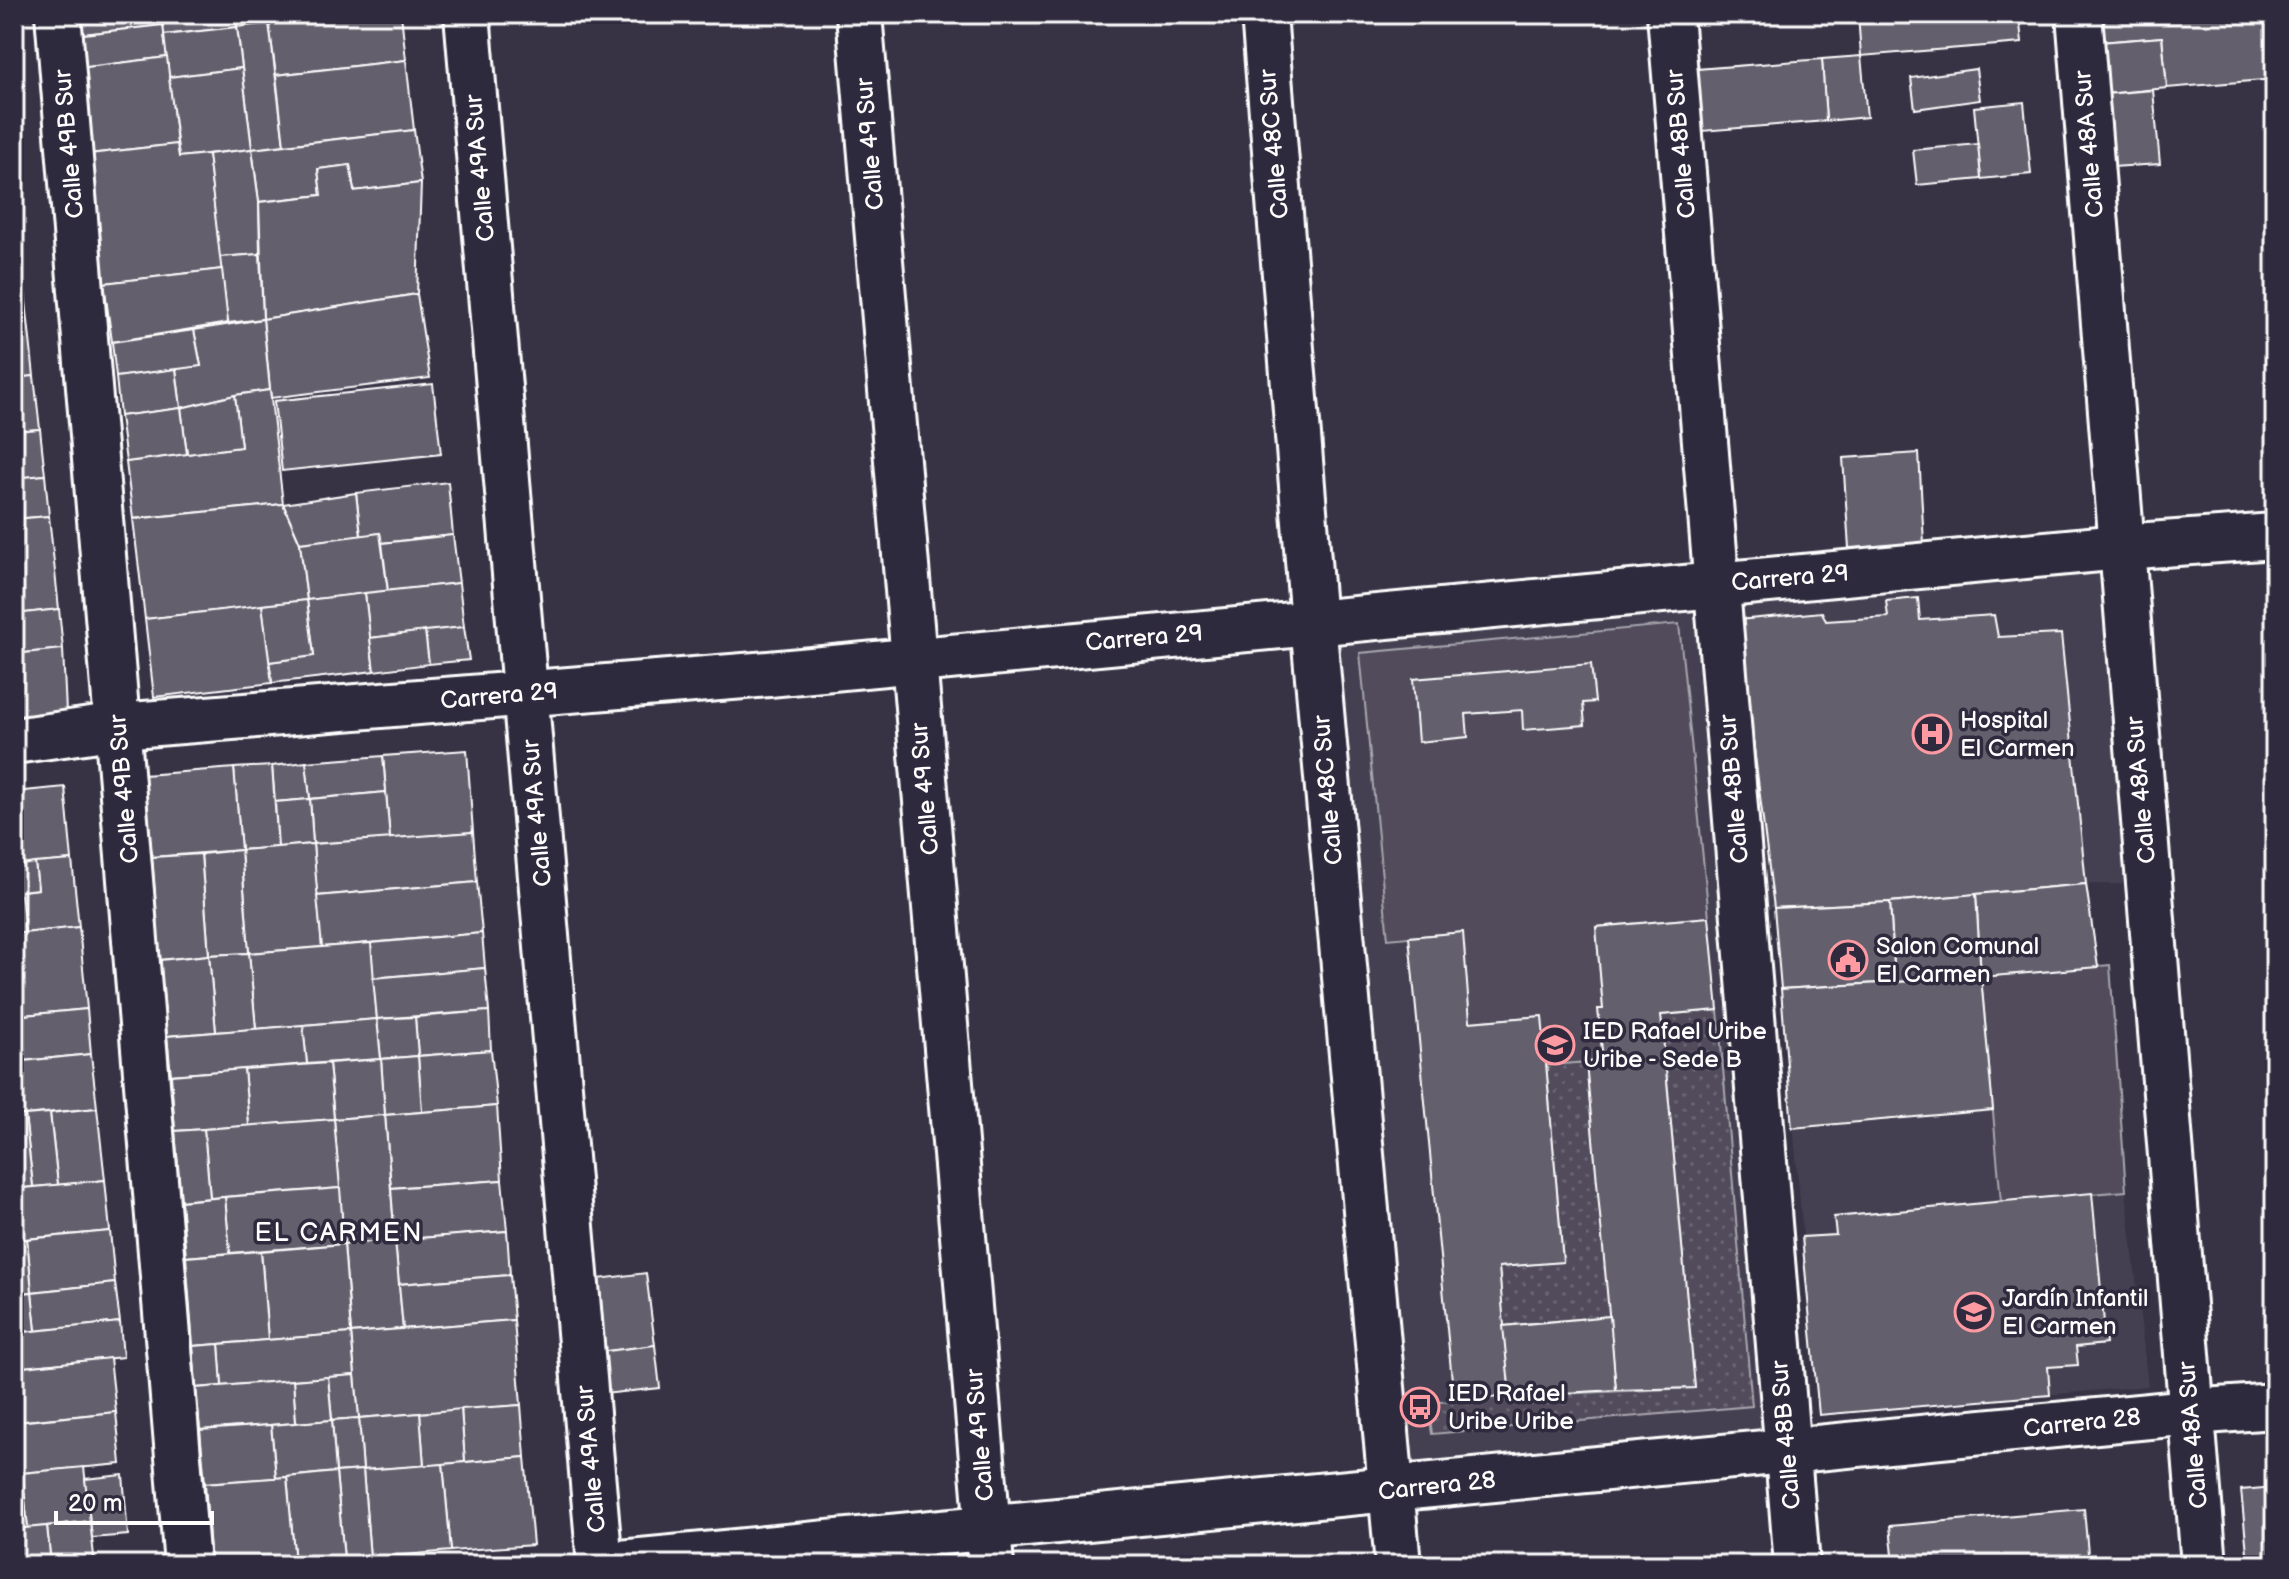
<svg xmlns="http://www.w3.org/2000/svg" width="2289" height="1579" font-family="'Balsamiq Sans',sans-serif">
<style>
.built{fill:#444051}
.grass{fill:url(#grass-dots);stroke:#a8a6ae;stroke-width:2}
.pitch{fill:#514c5c;stroke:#a8a6ae;stroke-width:2}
.building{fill:#635f6d;stroke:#fff;stroke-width:2}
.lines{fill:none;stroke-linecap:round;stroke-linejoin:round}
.minor-casing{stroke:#fff;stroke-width:50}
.tertiary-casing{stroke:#fff;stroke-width:50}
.minor{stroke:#2f2a3d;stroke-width:44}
.tertiary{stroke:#2f2a3d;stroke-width:44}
.labels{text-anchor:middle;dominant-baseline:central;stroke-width:7;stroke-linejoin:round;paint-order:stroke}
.street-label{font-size:24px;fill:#fff;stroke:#2f2a3d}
.poi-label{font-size:24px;fill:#fff;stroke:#2f2a3d;text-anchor:start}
.neighbourhood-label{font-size:26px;letter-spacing:2px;fill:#fff;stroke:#2f2a3d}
</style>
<defs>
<pattern id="grass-dots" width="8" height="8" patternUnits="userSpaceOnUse" patternTransform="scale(2)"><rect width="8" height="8" fill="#514c5c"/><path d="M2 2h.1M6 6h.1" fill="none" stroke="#6b6774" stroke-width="1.8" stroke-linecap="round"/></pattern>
</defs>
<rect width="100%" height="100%" fill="#373345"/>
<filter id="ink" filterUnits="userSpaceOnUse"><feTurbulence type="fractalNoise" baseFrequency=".0125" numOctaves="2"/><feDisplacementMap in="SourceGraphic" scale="16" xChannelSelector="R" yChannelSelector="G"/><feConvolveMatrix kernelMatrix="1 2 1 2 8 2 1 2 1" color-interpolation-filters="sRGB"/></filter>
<g filter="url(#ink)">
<g class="built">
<polygon points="2121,547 2144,884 2086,884 1976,894 1744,910 1781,1446 1399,1476 1313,622"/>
<polygon points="2110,965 2126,1191 2148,1386 1819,1415 1781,989 1981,977"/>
</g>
<g class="grass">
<polygon points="1718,1010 1752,1406 1432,1434 1428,1403 1510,1396 1695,1388 1661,1015"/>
<polygon points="1586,1062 1610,1316 1503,1326 1499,1267 1563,1261 1546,1065"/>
</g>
<g class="pitch">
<polygon points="1679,624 1709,917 1596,927 1603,1009 1599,1009 1603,1061 1546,1065 1541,1016 1470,1022 1462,932 1388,939 1360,653"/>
<polygon points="2110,965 2126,1191 2001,1202 1981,977"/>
</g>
<g class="building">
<polygon points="72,14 161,14 163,25 75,35"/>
<polygon points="161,14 236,14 237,27 164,35"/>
<polygon points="236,14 320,14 321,17 237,27"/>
<polygon points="348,14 401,14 406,60 276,75 269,23"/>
<polygon points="1858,14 2019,14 2022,43 1861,56"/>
<polygon points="2097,14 2275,14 2275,79 2167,88 2162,37 2100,42"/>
<polygon points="269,23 284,145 252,149 237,27"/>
<polygon points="163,25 167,57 79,68 75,35"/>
<polygon points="237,27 242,68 169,77 164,35"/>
<polygon points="2162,37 2167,88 2105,94 2100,42"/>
<polygon points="1861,56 1867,117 1826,121 1822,59"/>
<polygon points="167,57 177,144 89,154 79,68"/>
<polygon points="1822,59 1826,121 1702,131 1697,69"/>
<polygon points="406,60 414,130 284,145 276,75"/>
<polygon points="242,68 252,149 179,157 169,77"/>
<polygon points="1976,69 1980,100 1915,109 1911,78"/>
<polygon points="2153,90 2160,164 2112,167 2105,94"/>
<polygon points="2024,102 2031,174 1981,179 1974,107"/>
<polygon points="414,130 421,183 354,191 350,165 318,169 321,195 259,202 252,149"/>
<polygon points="177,144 179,157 208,154 222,269 104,283 89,154"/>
<polygon points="1978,144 1981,179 1917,185 1913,150"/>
<polygon points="252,149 259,202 260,254 220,257 208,154"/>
<polygon points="350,165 354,191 421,183 417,294 263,319 259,202 321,195 318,169"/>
<polygon points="16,203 26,302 14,303 14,204"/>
<polygon points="260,254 263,319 228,323 220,257"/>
<polygon points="222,269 228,323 112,342 104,283"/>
<polygon points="417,294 430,378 271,398 263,319"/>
<polygon points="26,302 34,376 14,378 14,303"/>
<polygon points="263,319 270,390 235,395 181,408 176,369 201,366 194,330"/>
<polygon points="194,330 201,366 116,377 112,342"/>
<polygon points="176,369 181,408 120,416 116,377"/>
<polygon points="34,376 40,429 14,431 14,378"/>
<polygon points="433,384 441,454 282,471 274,401"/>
<polygon points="270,390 283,504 133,519 126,462 241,447 235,395"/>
<polygon points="235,395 241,447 187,454 181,408"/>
<polygon points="181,408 187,454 126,462 120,416"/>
<polygon points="40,429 45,475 14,478 14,431"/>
<polygon points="1919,453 1924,544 1849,548 1843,458"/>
<polygon points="45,475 49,516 14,519 14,478"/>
<polygon points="448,482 453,535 382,543 380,533 361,536 356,493"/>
<polygon points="356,493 361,536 300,543 283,504"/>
<polygon points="283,504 300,543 307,600 145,619 133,519"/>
<polygon points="49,516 59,609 16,614 14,519"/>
<polygon points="380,533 388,591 307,600 300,543"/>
<polygon points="453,535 459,583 388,591 382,543"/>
<polygon points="459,583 464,627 370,638 365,593"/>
<polygon points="365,593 374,671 272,683 269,662 314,656 307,600"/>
<polygon points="14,595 16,614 59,609 63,649 14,654"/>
<polygon points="1918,598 1920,620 1994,615 1998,637 2061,634 2086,884 1890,902 1774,908 1738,620 1822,612 1826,621 1888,617 1886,601"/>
<polygon points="307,600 314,656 269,662 262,605"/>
<polygon points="262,605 272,683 154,697 145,619"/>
<polygon points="464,627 469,660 429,664 425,631"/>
<polygon points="425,631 429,664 374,671 370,638"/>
<polygon points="63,649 66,712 14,721 14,654"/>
<polygon points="1591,664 1595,702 1583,703 1585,725 1523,730 1522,710 1466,714 1468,737 1418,742 1413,679"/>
<polygon points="467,750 473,832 390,839 383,756"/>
<polygon points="383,756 386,792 310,799 306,762"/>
<polygon points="306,762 310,799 275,802 272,766"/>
<polygon points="272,766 278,847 241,850 234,768"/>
<polygon points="234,768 241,850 152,857 144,775"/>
<polygon points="65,787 72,860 19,865 14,820 14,792"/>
<polygon points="386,792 390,839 313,844 310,799"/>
<polygon points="310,799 313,844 278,847 275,802"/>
<polygon points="473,832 477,882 317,896 313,844"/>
<polygon points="313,844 322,947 249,953 241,850"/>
<polygon points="241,850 249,953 209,955 201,854"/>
<polygon points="201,854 209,955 160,960 152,857"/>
<polygon points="72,860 79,927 25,933 21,891 38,889 35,863"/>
<polygon points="35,863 38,889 21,891 25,933 14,934 14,866"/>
<polygon points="477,882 482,933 322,947 317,896"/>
<polygon points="2086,884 2098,967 1981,977 1976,894"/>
<polygon points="1976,894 1981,977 1895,982 1890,902"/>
<polygon points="1890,902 1895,982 1781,989 1774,908"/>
<polygon points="1709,917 1718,1010 1661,1015 1695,1388 1616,1390 1586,1062 1603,1061 1598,1009 1603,1009 1596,927"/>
<polygon points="79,927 87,1009 23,1015 14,934"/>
<polygon points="1463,932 1470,1022 1542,1016 1563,1262 1499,1267 1510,1396 1454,1401 1409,937"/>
<polygon points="482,933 485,968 373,978 371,943"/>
<polygon points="14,934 21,998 14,999"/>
<polygon points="371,943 377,1019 256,1029 249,953"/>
<polygon points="249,953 256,1029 216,1032 209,955"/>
<polygon points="209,955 216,1032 167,1036 160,960"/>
<polygon points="485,968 489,1011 377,1019 373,978"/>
<polygon points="1981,977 1993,1110 1792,1128 1781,989"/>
<polygon points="87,1009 91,1054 14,1062 14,1016"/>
<polygon points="489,1011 491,1050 418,1056 415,1017"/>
<polygon points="415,1017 418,1056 381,1059 377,1019"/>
<polygon points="377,1019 381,1059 307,1064 303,1025"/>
<polygon points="303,1025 307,1064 171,1075 167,1036"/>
<polygon points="491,1050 497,1106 422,1112 418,1056"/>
<polygon points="91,1054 97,1108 14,1116 14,1062"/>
<polygon points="418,1056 422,1112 385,1115 381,1059"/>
<polygon points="381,1059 385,1115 334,1119 329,1063"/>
<polygon points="329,1063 334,1119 249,1126 244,1069"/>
<polygon points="244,1069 249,1126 175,1131 171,1075"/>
<polygon points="497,1106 502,1180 391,1188 385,1115"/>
<polygon points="97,1108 105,1180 58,1185 50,1113"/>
<polygon points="50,1113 58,1185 33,1187 25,1115"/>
<polygon points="25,1115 33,1187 14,1189 14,1116"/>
<polygon points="385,1115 395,1240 344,1244 334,1119"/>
<polygon points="334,1119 340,1188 210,1198 204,1129"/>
<polygon points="204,1129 210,1198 181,1201 175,1131"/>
<polygon points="105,1180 110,1231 14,1240 14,1189"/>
<polygon points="502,1180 507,1231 395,1240 391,1188"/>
<polygon points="340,1188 344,1244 230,1253 225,1197"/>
<polygon points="2092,1193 2106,1344 2076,1347 2078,1365 2048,1367 2050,1395 1819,1415 1802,1237 1836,1235 1834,1217"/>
<polygon points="225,1197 230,1253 186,1257 181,1201"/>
<polygon points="110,1231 115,1283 32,1292 27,1239"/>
<polygon points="507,1231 510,1275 399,1284 395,1240"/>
<polygon points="27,1239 32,1292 14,1294 14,1240"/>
<polygon points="395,1240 403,1329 351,1333 344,1244"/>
<polygon points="344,1244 351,1333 268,1340 261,1251"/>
<polygon points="261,1251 268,1340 193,1346 186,1257"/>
<polygon points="646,1273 655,1345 599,1352 590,1280"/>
<polygon points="510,1275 514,1320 403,1329 399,1284"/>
<polygon points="115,1283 120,1322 36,1331 32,1292"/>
<polygon points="32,1292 36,1331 14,1333 14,1294"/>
<polygon points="1610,1316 1616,1390 1510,1396 1503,1326"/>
<polygon points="514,1320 521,1405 359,1418 351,1333"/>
<polygon points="120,1322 123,1357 14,1368 14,1333"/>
<polygon points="351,1333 355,1375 222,1386 219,1344"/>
<polygon points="219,1344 222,1386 196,1388 193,1346"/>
<polygon points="655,1345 660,1388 604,1394 599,1352"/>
<polygon points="110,1358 116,1412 14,1422 14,1368"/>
<polygon points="355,1375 359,1418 332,1420 328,1377"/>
<polygon points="328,1377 332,1420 296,1423 293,1380"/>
<polygon points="293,1380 296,1423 200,1430 196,1388"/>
<polygon points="521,1405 525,1457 465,1462 461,1409"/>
<polygon points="461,1409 465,1462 424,1466 420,1413"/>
<polygon points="116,1412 121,1464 22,1473 17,1422"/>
<polygon points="420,1413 424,1466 363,1470 359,1418"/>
<polygon points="359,1418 363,1470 336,1472 332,1420"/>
<polygon points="332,1420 336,1472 276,1478 271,1425"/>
<polygon points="14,1422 17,1422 22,1473 14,1474"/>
<polygon points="271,1425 276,1478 205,1483 200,1430"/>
<polygon points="525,1457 533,1545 451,1551 443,1464"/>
<polygon points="443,1464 451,1551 370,1558 363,1470"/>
<polygon points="84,1467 90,1521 28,1528 22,1473"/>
<polygon points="363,1470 370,1558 344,1559 336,1472"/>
<polygon points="336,1472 344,1559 295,1563 287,1477"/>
<polygon points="22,1473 28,1528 14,1529 14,1474"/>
<polygon points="123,1475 128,1535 92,1538 85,1479"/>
<polygon points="287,1477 295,1563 211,1565 205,1483"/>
<polygon points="2275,1487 2275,1560 2248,1563 2241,1490"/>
<polygon points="2084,1509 2089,1565 1894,1565 1890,1526"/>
<polygon points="90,1521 95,1565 51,1565 47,1526"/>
<polygon points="47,1526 51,1565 14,1565 14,1529"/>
</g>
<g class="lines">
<defs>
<g id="minor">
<polyline points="58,14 187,1565"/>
<polyline points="467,14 600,1565"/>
<polyline points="859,14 991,1565"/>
<polyline points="1670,14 1797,1565"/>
<polyline points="2079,14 2204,1565"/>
<polyline points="14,741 119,726 769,674 2121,547 2275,536"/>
</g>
<g id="tertiary">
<polyline points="1264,14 1313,622 1398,1565"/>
<polyline points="599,1565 2191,1412 2275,1406"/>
</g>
</defs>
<use href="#minor" class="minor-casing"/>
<use href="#tertiary" class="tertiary-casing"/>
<use href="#minor" class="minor"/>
<use href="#tertiary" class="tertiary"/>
</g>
</g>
<defs>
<symbol id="hospital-ring" viewBox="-11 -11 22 22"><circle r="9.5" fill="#2f2a3d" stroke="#ff9aa2" stroke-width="1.5"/><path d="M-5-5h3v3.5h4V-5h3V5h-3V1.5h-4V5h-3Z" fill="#ff9aa2"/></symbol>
<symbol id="civic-ring" viewBox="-11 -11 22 22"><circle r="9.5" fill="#2f2a3d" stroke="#ff9aa2" stroke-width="1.5"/><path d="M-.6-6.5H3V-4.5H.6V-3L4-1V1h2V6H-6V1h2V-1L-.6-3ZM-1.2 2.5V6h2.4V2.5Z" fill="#ff9aa2"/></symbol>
<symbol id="school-ring" viewBox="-11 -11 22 22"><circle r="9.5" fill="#2f2a3d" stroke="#ff9aa2" stroke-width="1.5"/><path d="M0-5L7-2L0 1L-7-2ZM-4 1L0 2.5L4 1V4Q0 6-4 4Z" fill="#ff9aa2"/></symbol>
<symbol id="bus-ring" viewBox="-11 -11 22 22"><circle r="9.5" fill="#2f2a3d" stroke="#ff9aa2" stroke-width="1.5"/><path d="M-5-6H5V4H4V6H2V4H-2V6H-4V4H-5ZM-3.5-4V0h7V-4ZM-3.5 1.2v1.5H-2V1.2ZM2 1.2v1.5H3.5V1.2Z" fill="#ff9aa2"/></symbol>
</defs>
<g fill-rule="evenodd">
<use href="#hospital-ring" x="1910" y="712" width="44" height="44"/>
<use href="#civic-ring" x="1826" y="938" width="44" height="44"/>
<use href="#school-ring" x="1533" y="1023" width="44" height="44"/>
<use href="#school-ring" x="1952" y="1290" width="44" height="44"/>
<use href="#bus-ring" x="1398" y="1385" width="44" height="44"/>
</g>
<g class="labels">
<g class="street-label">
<text transform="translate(69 144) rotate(-95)">Calle 49B Sur</text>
<text transform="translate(870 144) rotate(-95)">Calle 49 Sur</text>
<text transform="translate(1274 144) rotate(-95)">Calle 48C Sur</text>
<text transform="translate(1681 144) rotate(-95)">Calle 48B Sur</text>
<text transform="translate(2089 144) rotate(-95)">Calle 48A Sur</text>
<text transform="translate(480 168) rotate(-95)">Calle 49A Sur</text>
<text transform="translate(1790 578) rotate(-5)">Carrera 29</text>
<text transform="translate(1144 638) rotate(-5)">Carrera 29</text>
<text transform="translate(499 696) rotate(-5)">Carrera 29</text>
<text transform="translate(124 789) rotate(-95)">Calle 49B Sur</text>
<text transform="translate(925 789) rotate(-95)">Calle 49 Sur</text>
<text transform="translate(1734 789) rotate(-95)">Calle 48B Sur</text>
<text transform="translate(1328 790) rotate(-95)">Calle 48C Sur</text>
<text transform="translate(2141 790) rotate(-95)">Calle 48A Sur</text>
<text transform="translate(537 813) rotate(-95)">Calle 49A Sur</text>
<text transform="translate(2082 1423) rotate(-6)">Carrera 28</text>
<text transform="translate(980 1435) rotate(-95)">Calle 49 Sur</text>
<text transform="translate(1786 1435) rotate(-95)">Calle 48B Sur</text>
<text transform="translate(2193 1435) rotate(-95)">Calle 48A Sur</text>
<text transform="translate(591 1459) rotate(-95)">Calle 49A Sur</text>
<text transform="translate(1437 1486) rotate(-6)">Carrera 28</text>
</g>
<g class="poi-label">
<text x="1960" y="720">Hospital<tspan x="1960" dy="28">El Carmen</tspan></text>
<text x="1876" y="946">Salon Comunal<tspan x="1876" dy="28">El Carmen</tspan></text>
<text x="1583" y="1031">IED Rafael Uribe<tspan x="1583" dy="28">Uribe - Sede B</tspan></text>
<text x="2002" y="1298">Jardín Infantil<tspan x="2002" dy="28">El Carmen</tspan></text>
<text x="1448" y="1393">IED Rafael<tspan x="1448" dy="28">Uribe Uribe</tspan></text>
</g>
<g class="neighbourhood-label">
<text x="339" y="1233">EL CARMEN</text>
</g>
</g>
<rect width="2289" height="1579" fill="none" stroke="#2f2a3d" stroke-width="48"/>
<rect x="24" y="24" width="2241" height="1531" fill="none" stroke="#fff" stroke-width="3" filter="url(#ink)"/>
<path d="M56 1511v12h156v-12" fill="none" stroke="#ffffff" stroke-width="4"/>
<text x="68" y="1511" font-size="24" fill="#ffffff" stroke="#2f2a3d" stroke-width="6" paint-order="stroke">20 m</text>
</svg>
